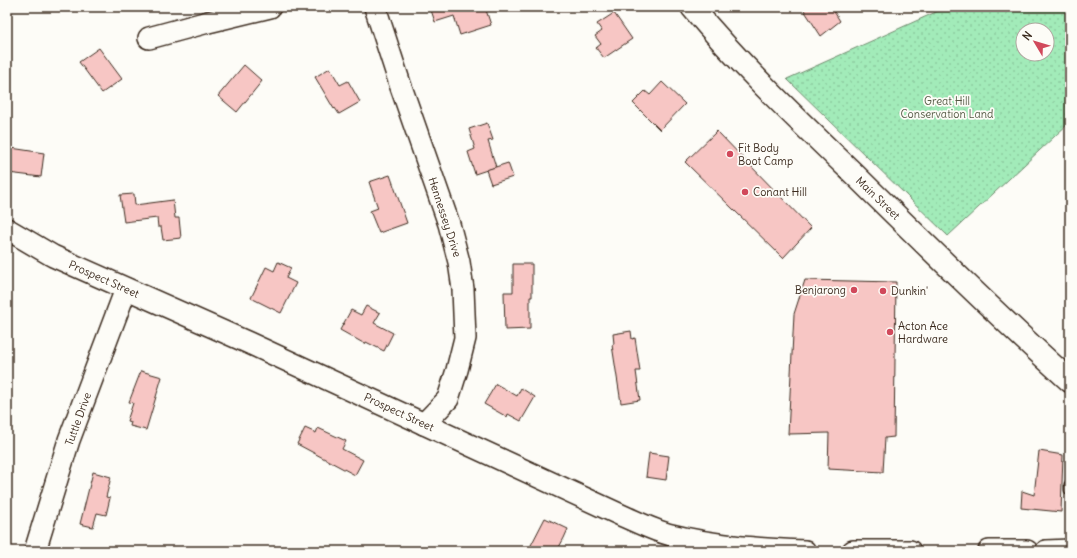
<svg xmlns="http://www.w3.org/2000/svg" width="1077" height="558" font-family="Delius,sans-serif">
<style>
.park{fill:url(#park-dots);stroke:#6e8a6c;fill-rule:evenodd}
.building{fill:#f7c6c4;stroke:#3b2a1e}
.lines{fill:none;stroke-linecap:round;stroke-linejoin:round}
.service-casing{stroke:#3b2a1e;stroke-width:13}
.minor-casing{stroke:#3b2a1e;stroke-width:24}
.secondary-casing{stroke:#3b2a1e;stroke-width:25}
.service{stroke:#fdfcf7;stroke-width:10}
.minor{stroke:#fdfcf7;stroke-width:21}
.secondary{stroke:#fdfcf7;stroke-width:22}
.poi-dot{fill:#d1495b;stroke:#fdfcf7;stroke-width:1.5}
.labels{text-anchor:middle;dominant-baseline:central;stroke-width:3.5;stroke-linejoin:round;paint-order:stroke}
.park-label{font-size:11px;fill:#555a45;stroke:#fdfcf7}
.poi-label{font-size:11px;fill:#3b2a1e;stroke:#fdfcf7;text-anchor:start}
.street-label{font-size:11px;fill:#3b2a1e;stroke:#fdfcf7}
</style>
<defs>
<pattern id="park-dots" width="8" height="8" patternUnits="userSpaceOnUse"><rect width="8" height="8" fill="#a2ebb9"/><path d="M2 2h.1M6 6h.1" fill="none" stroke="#8cca9f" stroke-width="1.8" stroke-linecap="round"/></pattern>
</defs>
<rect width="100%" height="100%" fill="#fdfcf7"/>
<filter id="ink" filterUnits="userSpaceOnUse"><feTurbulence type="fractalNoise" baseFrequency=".025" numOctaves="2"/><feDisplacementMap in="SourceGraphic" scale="8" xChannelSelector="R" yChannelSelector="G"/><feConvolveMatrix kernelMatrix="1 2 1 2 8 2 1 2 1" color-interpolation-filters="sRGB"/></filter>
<g filter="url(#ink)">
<path class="park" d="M 947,7 L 1070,7 L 1070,122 L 948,236 L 787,79 ZM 1023,30 L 1047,30 L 1047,54 L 1023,54 Z"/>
<g class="building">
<polygon points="430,7 485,7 491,25 460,35 454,16 435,22"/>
<polygon points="802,7 831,7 840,21 821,36"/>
<polygon points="614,13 632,39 604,58 596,48 601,44 595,36 602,31 597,24"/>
<polygon points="99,48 122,79 102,93 79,62"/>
<polygon points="244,65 262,81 237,112 218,96"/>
<polygon points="330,68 340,85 348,81 360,102 339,114 335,108 334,109 315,77"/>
<polygon points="662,82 685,104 660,130 633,103 645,91 650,95"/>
<polygon points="487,123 493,140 488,141 496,167 475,174 468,152 475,149 469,129"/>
<polygon points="717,131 811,228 783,258 685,162"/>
<polygon points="11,148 44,153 41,177 8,173"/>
<polygon points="508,163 513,177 491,184 486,170"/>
<polygon points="390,175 407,223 379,233 370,211 378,208 369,182"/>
<polygon points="134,194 135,205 173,200 175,218 179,218 181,238 163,240 161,227 158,227 157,218 124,222 120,195"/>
<polygon points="278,262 291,268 286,278 296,283 281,313 251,298 266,267 274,271"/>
<polygon points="513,264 532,264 532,297 530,297 530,329 505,330 504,292 513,292"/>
<polygon points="805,280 896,282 894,437 885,438 883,472 828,469 829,433 788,434 794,314"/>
<polygon points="366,306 380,313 374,323 393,333 384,351 366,342 365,344 340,330 351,310 361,315"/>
<polygon points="631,331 632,339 635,338 640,371 636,371 640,400 621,403 612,345 614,344 613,334"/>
<polygon points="141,371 162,377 146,430 130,426 131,422 127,421 133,403 129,402"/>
<polygon points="496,384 517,396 521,388 535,397 521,421 508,414 507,417 484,404"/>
<polygon points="305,428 316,433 318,428 346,441 342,449 363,460 355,475 297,444"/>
<polygon points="1039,451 1063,455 1061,512 1021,508 1022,491 1034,495"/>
<polygon points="649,453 669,456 666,480 646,477"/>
<polygon points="93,472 111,477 106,497 110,498 106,515 97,513 93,527 80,524"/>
<polygon points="545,518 568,529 564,538 557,551 528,551"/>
</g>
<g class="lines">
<defs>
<polyline id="service" points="1070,485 1070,490"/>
<g id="minor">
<polyline points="375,7 400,84 449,224 459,262 463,289 465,338 457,370 448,399 424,424"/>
<polyline points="149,38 208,22 270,7"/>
<path d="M 7,229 L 53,256 L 249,343 L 623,516 C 639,523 655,531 671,535 C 715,546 759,549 805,551"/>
<polyline points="35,551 69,440 126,289"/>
<polyline points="853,551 910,551"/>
<polyline points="989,551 1027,551"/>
<polyline points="1046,551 1070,550"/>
</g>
<path id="secondary" d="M 692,7 C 742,67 798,120 854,174 C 925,244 996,314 1070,381"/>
</defs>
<use href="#service" class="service-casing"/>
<use href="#minor" class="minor-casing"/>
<use href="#secondary" class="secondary-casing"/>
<use href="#service" class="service"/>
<use href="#minor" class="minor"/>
<use href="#secondary" class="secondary"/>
</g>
</g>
<g class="poi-dot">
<circle cx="730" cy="154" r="4"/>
<circle cx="745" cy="192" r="4"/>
<circle cx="854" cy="290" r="4"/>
<circle cx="883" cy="291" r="4"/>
<circle cx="890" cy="332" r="4"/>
</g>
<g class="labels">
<g class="park-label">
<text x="947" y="101">Great Hill<tspan x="947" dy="13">Conservation Land</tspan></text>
</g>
<g class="poi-label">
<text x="738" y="148">Fit Body<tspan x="738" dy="13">Boot Camp</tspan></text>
<text x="753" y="192">Conant Hill</text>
<text x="846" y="290" text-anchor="end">Benjarong</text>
<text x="891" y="291">Dunkin'</text>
<text x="898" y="326">Acton Ace<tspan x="898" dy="13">Hardware</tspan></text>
</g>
<g class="street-label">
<text transform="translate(878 198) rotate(44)">Main Street</text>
<text transform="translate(445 217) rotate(72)">Hennessey Drive</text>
<text transform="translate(104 279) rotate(24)">Prospect Street</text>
<text transform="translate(399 412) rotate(25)">Prospect Street</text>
<text transform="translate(78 419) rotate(-70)">Tuttle Drive</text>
</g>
</g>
<rect width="1077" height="558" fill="none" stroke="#fdfcf7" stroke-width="24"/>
<rect x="12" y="12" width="1053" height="534" fill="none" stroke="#3b2a1e" stroke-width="1.5" filter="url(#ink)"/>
<g transform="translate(1035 42) rotate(308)"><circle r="19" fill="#fdfcf7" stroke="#afa8a0"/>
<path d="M0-3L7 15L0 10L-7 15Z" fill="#d1495b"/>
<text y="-6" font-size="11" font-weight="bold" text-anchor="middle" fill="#3b2a1e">N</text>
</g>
</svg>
